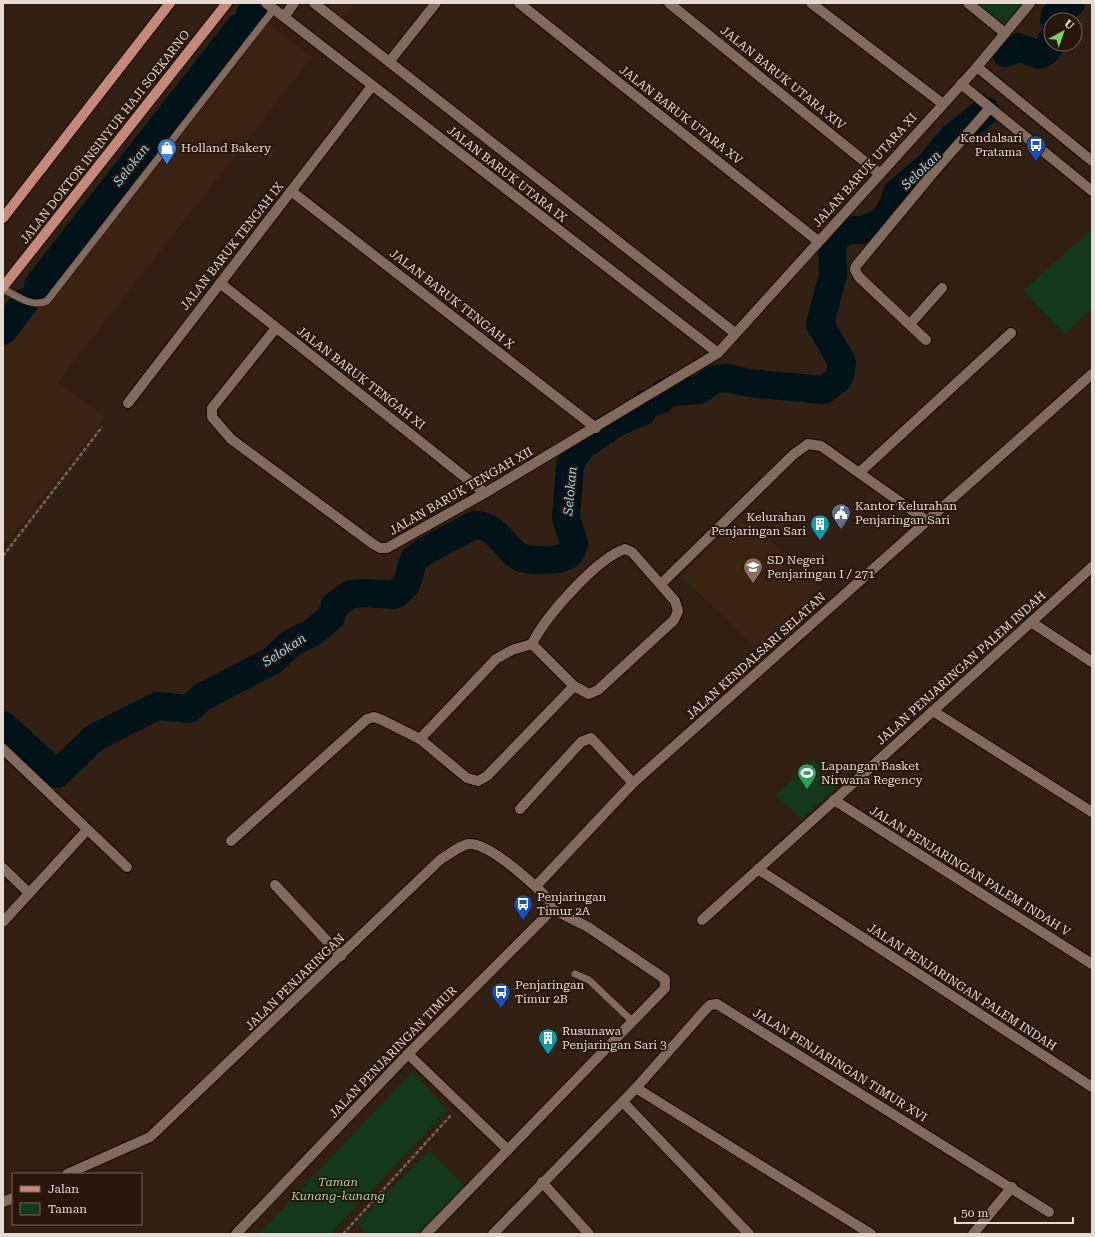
<svg xmlns="http://www.w3.org/2000/svg" width="1095" height="1237" font-family="'Roboto Serif',serif">
<style>
.built{fill:#3b2314}
.green{fill:#13381b}
.lines{fill:none;stroke-linecap:round;stroke-linejoin:round}
.river{stroke:#021219;stroke-width:28}
.service-casing{stroke:#190902;stroke-width:8}
.minor-casing{stroke:#190902;stroke-width:12}
.primary-casing{stroke:#190902;stroke-width:12}
.path{stroke:#74645a;stroke-width:2.5;stroke-dasharray:4 2;stroke-linecap:butt}
.service{stroke:#816b5e;stroke-width:7}
.minor{stroke:#816b5e;stroke-width:10}
.primary{stroke:#c5897b;stroke-width:10}
.labels{text-anchor:middle;dominant-baseline:central;stroke-width:4;stroke-linejoin:round;paint-order:stroke}
.street-label{font-size:12px;fill:#e6dad3;stroke:#28160c}
.poi-label{font-size:12px;fill:#e6dad3;stroke:#28160c;text-anchor:start}
.park-label{font-size:12px;font-style:italic;fill:#97d8a0;stroke:#28160c}
.water-label{font-size:13px;font-style:italic;fill:#94dbf9;stroke:#28160c}
</style>
<rect width="100%" height="100%" fill="#322015"/>
<g class="built">
<polygon points="310,3 355,3 337,25"/>
<polygon points="248,7 312,57 58,382 106,417 3,547 3,327"/>
<polygon points="742,513 825,592 765,655 681,577"/>
</g>
<g class="green">
<polygon points="976,3 1024,3 1005,27"/>
<polygon points="1092,229 1092,308 1065,334 1023,291"/>
<polygon points="813,760 838,785 802,819 776,795"/>
<polygon points="413,1071 447,1110 330,1234 259,1234"/>
<polygon points="429,1150 465,1186 417,1234 367,1234 356,1223"/>
</g>
<g class="lines">
<g class="river">
<polyline points="250,14 258,3"/>
<polyline points="1054,20 1055,15 1071,3"/>
<path d="M 1006,53 L 1018,47 L 1039,55 C 1046,52 1050,49 1051,41"/>
<polyline points="38,285 240,27"/>
<polyline points="3,331 25,302"/>
<path d="M 3,725 L 57,774 L 94,738 L 157,706 L 189,709 L 202,697 L 273,660 L 291,643 L 313,632 L 331,617 L 335,605 L 351,594 L 364,593 L 395,595 C 412,582 407,577 414,559 L 427,550 L 474,525 C 495,524 503,545 518,556 C 527,562 562,562 569,554 C 572,551 573,547 574,543 L 566,518 L 570,465 L 581,447 L 614,424 L 642,412 L 645,404 L 661,400 L 664,393 L 699,390 L 715,379 L 727,378 L 749,383 L 824,390 L 838,379 L 841,371 L 842,362 L 820,324 L 833,275 L 832,247 L 836,238 L 845,230 L 864,230 L 881,222 L 891,210 L 897,193 L 930,165 L 953,137 L 986,111"/>
</g>
<defs>
<g id="service">
<path d="M 3,289 C 17,296 32,308 47,301 L 274,9"/>
<polyline points="575,974 589,980 632,1021"/>
</g>
<g id="minor">
<polyline points="266,3 718,353"/>
<polyline points="314,3 735,333"/>
<polyline points="519,3 818,241"/>
<polyline points="669,3 880,174"/>
<polyline points="811,3 943,104"/>
<polyline points="968,3 1005,33"/>
<polyline points="284,17 294,3"/>
<polyline points="389,62 436,3"/>
<polyline points="977,67 1092,161"/>
<polyline points="961,84 1092,191"/>
<polyline points="291,191 596,428"/>
<polyline points="220,283 485,493"/>
<polyline points="910,324 942,288"/>
<polyline points="276,328 212,408 212,417 231,439 373,544 380,548 387,548 485,493 718,353 977,67 1030,3"/>
<polyline points="926,340 859,277 855,270 856,266 933,173 989,109"/>
<polyline points="128,403 372,86"/>
<polyline points="860,472 1011,333"/>
<path d="M 625,549 L 632,552 L 675,601 L 678,611 L 674,620 L 598,690 L 589,694 L 574,686 L 532,644 C 545,617 597,558 625,549 Z"/>
<polyline points="661,584 794,454 808,444 821,446 927,521"/>
<polyline points="1031,622 1092,662"/>
<polyline points="933,711 1092,812"/>
<polyline points="420,739 496,659 512,650 532,644"/>
<polyline points="3,749 127,867"/>
<polyline points="834,800 1092,964"/>
<polyline points="520,809 581,742 591,738 633,783"/>
<polyline points="231,841 367,719 374,717 382,720 420,739 467,778 478,781 487,776 574,686"/>
<polyline points="3,868 29,893"/>
<polyline points="758,869 1092,1087"/>
<polyline points="275,885 341,956"/>
<polyline points="536,886 633,783 1092,374"/>
<polyline points="702,920 1092,567"/>
<polyline points="3,922 87,830"/>
<polyline points="408,1054 508,1150"/>
<polyline points="636,1088 871,1234"/>
<polyline points="623,1102 749,1234"/>
<path d="M 67,1174 L 150,1137 L 441,859 C 449,855 462,843 471,844 C 492,845 536,886 550,901 L 550,908 L 547,915 L 408,1054 L 236,1234"/>
<polyline points="542,1182 589,1234"/>
<polyline points="3,1202 13,1198"/>
<polyline points="426,1234 665,988 665,979 588,927 550,908"/>
<polyline points="493,1234 636,1088 705,1010 710,1005 717,1004 1049,1212"/>
<polyline points="973,1234 1012,1187"/>
</g>
<g id="primary">
<polyline points="3,218 170,3"/>
<polyline points="3,287 227,3"/>
</g>
</defs>
<use href="#service" class="service-casing"/>
<use href="#minor" class="minor-casing"/>
<use href="#primary" class="primary-casing"/>
<g class="path">
<polyline points="3,556 102,427"/>
<polyline points="343,1234 452,1114"/>
</g>
<use href="#service" class="service"/>
<use href="#minor" class="minor"/>
<use href="#primary" class="primary"/>
</g>
<defs>
<symbol id="bus-pin" viewBox="-11 -11 22 30"><path d="M0 17L-7.5 6A9.5 9.5 0 1 1 7.5 6Z" fill="#1a4fb4" stroke="#28160c"/><path d="M-5-6H5V4H4V6H2V4H-2V6H-4V4H-5ZM-3.5-4V0h7V-4ZM-3.5 1.2v1.5H-2V1.2ZM2 1.2v1.5H3.5V1.2Z" fill="#fff"/></symbol>
<symbol id="shop-pin" viewBox="-11 -11 22 30"><path d="M0 17L-7.5 6A9.5 9.5 0 1 1 7.5 6Z" fill="#3f7fe0" stroke="#28160c"/><path d="M-5-2.5h2.3a2.7 3.5 0 0 1 5.4 0H5L5.5 6h-11ZM-1.5-2.5h3a1.5 2.3 0 0 0-3 0Z" fill="#fff"/></symbol>
<symbol id="civic-pin" viewBox="-11 -11 22 30"><path d="M0 17L-7.5 6A9.5 9.5 0 1 1 7.5 6Z" fill="#5c6f8a" stroke="#28160c"/><path d="M-.6-6.5H3V-4.5H.6V-3L4-1V1h2V6H-6V1h2V-1L-.6-3ZM-1.2 2.5V6h2.4V2.5Z" fill="#fff"/></symbol>
<symbol id="building-pin" viewBox="-11 -11 22 30"><path d="M0 17L-7.5 6A9.5 9.5 0 1 1 7.5 6Z" fill="#0f9aa8" stroke="#28160c"/><path d="M-4-6H4V6H1V3H-1V6H-4ZM-2.5-4.3h1.7v1.8h-1.7ZM.8-4.3h1.7v1.8H.8ZM-2.5-1h1.7V.8h-1.7ZM.8-1h1.7V.8H.8Z" fill="#fff"/></symbol>
<symbol id="school-pin" viewBox="-11 -11 22 30"><path d="M0 17L-7.5 6A9.5 9.5 0 1 1 7.5 6Z" fill="#8d6e63" stroke="#28160c"/><path d="M0-5L7-2L0 1L-7-2ZM-4 1L0 2.5L4 1V4Q0 6-4 4Z" fill="#fff"/></symbol>
<symbol id="stadium-pin" viewBox="-11 -11 22 30"><path d="M0 17L-7.5 6A9.5 9.5 0 1 1 7.5 6Z" fill="#2e9e5b" stroke="#28160c"/><path d="M0-5a6.5 5 0 1 0 0 10a6.5 5 0 1 0 0-10ZM-3.5-1.8h7v3.6h-7Z" fill="#fff"/></symbol>
</defs>
<g fill-rule="evenodd">
<use href="#bus-pin" x="1025" y="134" width="22" height="30"/>
<use href="#shop-pin" x="156" y="137" width="22" height="30"/>
<use href="#civic-pin" x="830" y="502" width="22" height="30"/>
<use href="#building-pin" x="809" y="513" width="22" height="30"/>
<use href="#school-pin" x="742" y="556" width="22" height="30"/>
<use href="#stadium-pin" x="796" y="762" width="22" height="30"/>
<use href="#bus-pin" x="512" y="893" width="22" height="30"/>
<use href="#bus-pin" x="490" y="981" width="22" height="30"/>
<use href="#building-pin" x="537" y="1027" width="22" height="30"/>
</g>
<g class="labels">
<g class="street-label">
<text transform="translate(783 78) rotate(39)">JALAN BARUK UTARA XIV</text>
<text transform="translate(681 115) rotate(38)">JALAN BARUK UTARA XV</text>
<text transform="translate(105 137) rotate(-52)">JALAN DOKTOR INSINYUR HAJI SOEKARNO</text>
<text transform="translate(865 170) rotate(-48)">JALAN BARUK UTARA XI</text>
<text transform="translate(507 174) rotate(38)">JALAN BARUK UTARA IX</text>
<text transform="translate(232 246) rotate(-52)">JALAN BARUK TENGAH IX</text>
<text transform="translate(452 299) rotate(38)">JALAN BARUK TENGAH X</text>
<text transform="translate(361 378) rotate(38)">JALAN BARUK TENGAH XI</text>
<text transform="translate(461 491) rotate(-30)">JALAN BARUK TENGAH XII</text>
<text transform="translate(756 656) rotate(-42)">JALAN KENDALSARI SELATAN</text>
<text transform="translate(961 668) rotate(-42)">JALAN PENJARINGAN PALEM INDAH</text>
<text transform="translate(970 871) rotate(32)">JALAN PENJARINGAN PALEM INDAH V</text>
<text transform="translate(295 982) rotate(-44)">JALAN PENJARINGAN</text>
<text transform="translate(962 987) rotate(33)">JALAN PENJARINGAN PALEM INDAH</text>
<text transform="translate(393 1052) rotate(-46)">JALAN PENJARINGAN TIMUR</text>
<text transform="translate(840 1065) rotate(32)">JALAN PENJARINGAN TIMUR XVI</text>
</g>
<g class="poi-label">
<text x="1022" y="138" text-anchor="end">Kendalsari<tspan x="1022" dy="14">Pratama</tspan></text>
<text x="181" y="148">Holland Bakery</text>
<text x="855" y="506">Kantor Kelurahan<tspan x="855" dy="14">Penjaringan Sari</tspan></text>
<text x="806" y="517" text-anchor="end">Kelurahan<tspan x="806" dy="14">Penjaringan Sari</tspan></text>
<text x="767" y="560">SD Negeri<tspan x="767" dy="14">Penjaringan I / 271</tspan></text>
<text x="821" y="766">Lapangan Basket<tspan x="821" dy="14">Nirwana Regency</tspan></text>
<text x="537" y="897">Penjaringan<tspan x="537" dy="14">Timur 2A</tspan></text>
<text x="515" y="985">Penjaringan<tspan x="515" dy="14">Timur 2B</tspan></text>
<text x="562" y="1031">Rusunawa<tspan x="562" dy="14">Penjaringan Sari 3</tspan></text>
</g>
<g class="park-label">
<text x="338" y="1182">Taman<tspan x="338" dy="14">Kunang-kunang</tspan></text>
</g>
<g class="water-label">
<text transform="translate(131 165) rotate(-52)">Selokan</text>
<text transform="translate(921 170) rotate(-44)">Selokan</text>
<text transform="translate(570 491) rotate(-85)">Selokan</text>
<text transform="translate(284 650) rotate(-33)">Selokan</text>
</g>
</g>
<rect width="1095" height="1237" fill="none" stroke="#e6dad3" stroke-width="8"/>
<rect x="12" y="1173" width="130" height="52" fill="#28160c" stroke="#74645c"/>
<rect x="20" y="1186" width="20" height="6" fill="#c5897b" stroke="#74645c"/>
<text x="48" y="1193" font-size="12" fill="#e6dad3">Jalan</text>
<rect x="20" y="1203" width="20" height="12" fill="#13381b" stroke="#74645c"/>
<text x="48" y="1213" font-size="12" fill="#e6dad3">Taman</text>
<g transform="translate(1063 32) rotate(40)"><circle r="19" fill="#28160c" stroke="#74645c"/>
<path d="M0-3L7 15L0 10L-7 15Z" fill="#77d259"/>
<text y="-6" font-size="11" font-weight="bold" text-anchor="middle" fill="#e6dad3">U</text>
</g>
<path d="M955 1217v6h118v-6" fill="none" stroke="#e6dad3" stroke-width="2"/>
<text x="961" y="1217" font-size="12" fill="#e6dad3" stroke="#28160c" stroke-width="3" paint-order="stroke">50 m</text>
</svg>
